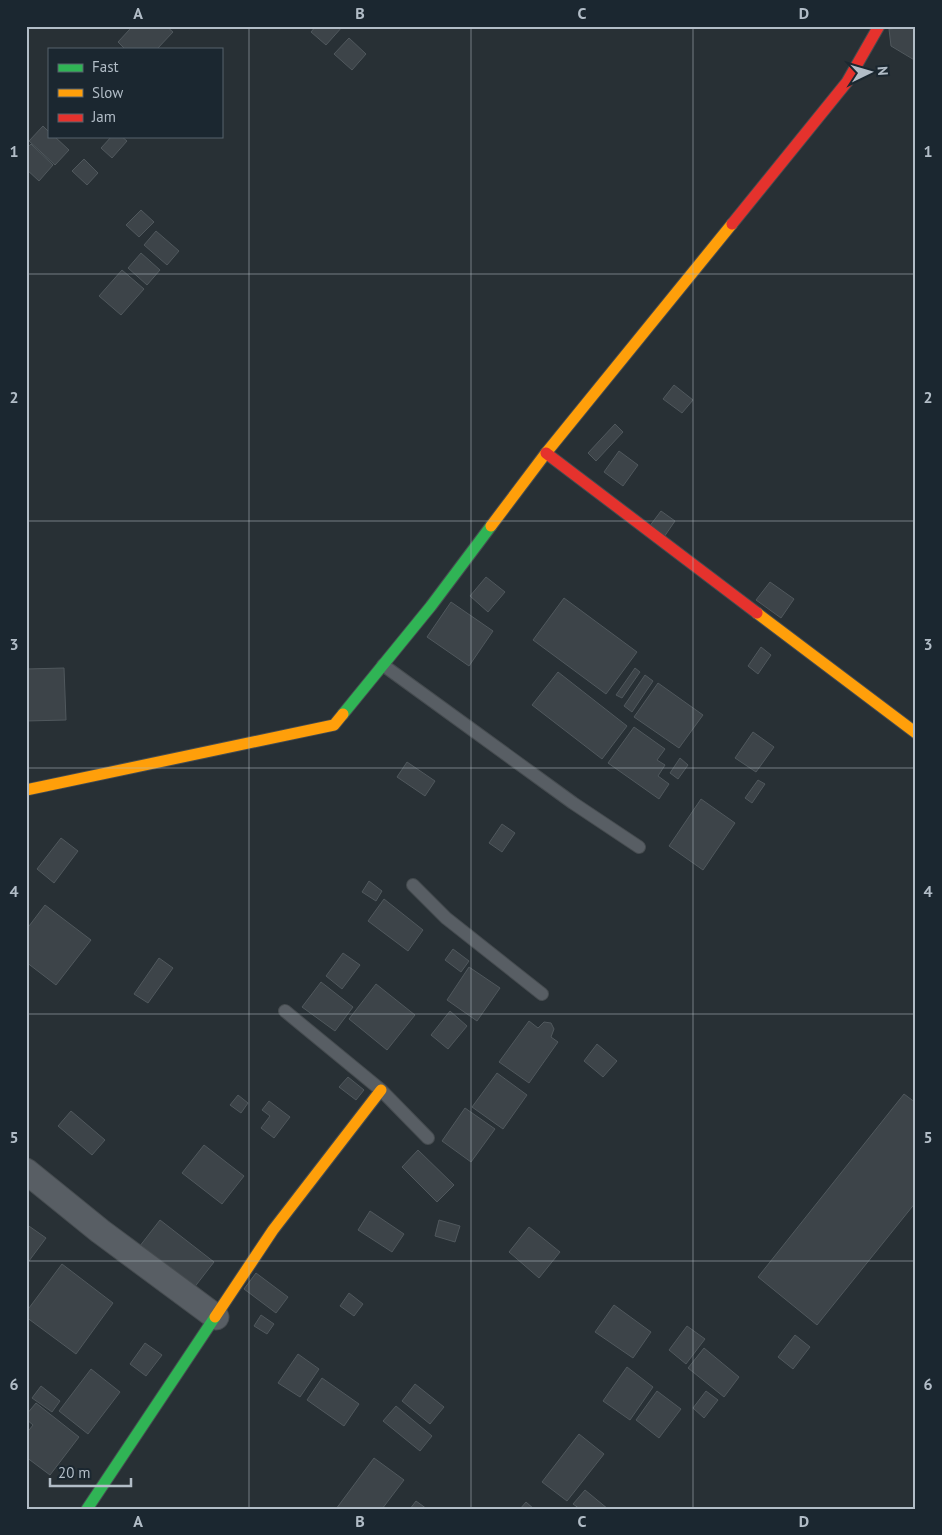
<svg xmlns="http://www.w3.org/2000/svg" width="942" height="1535" font-family="'PT Sans',sans-serif">
<style>
.building{fill:#3d4449;stroke:#50585d}
.lines{fill:none;stroke-linecap:round;stroke-linejoin:round}
.lane-casing{stroke:#464c50;stroke-width:14}
.street-casing{stroke:#464c50;stroke-width:27}
.fast-casing{stroke:#464c50;stroke-width:13}
.slow-casing{stroke:#464c50;stroke-width:13}
.jam-casing{stroke:#464c50;stroke-width:13}
.lane{stroke:#585e64;stroke-width:12}
.street{stroke:#585e64;stroke-width:25}
.fast{stroke:#30b455;stroke-width:11}
.slow{stroke:#ff9f0a;stroke-width:11}
.jam{stroke:#e5322d;stroke-width:11}
.grid{fill:none;stroke:#b2bdc7;stroke-width:1;stroke-opacity:0.55}
.neatline{fill:none;stroke:#b2bdc7;stroke-width:2}
.grid-label{font-size:16px;text-anchor:middle;font-weight:bold;fill:#b2bdc7}
</style>
<rect width="100%" height="100%" fill="#283035"/>
<g class="building">
<polygon points="128,26 166,26 173,32 157,49 125,49 118,42 130,29"/>
<polygon points="316,26 343,26 326,45 311,32"/>
<polygon points="916,26 916,61 891,46 889,29"/>
<polygon points="349,38 366,54 352,70 334,54"/>
<polygon points="43,126 49,132 49,136 54,136 69,150 55,165 29,141"/>
<polygon points="112,136 121,136 127,141 112,158 101,148"/>
<polygon points="31,144 53,165 39,181 26,169 26,149"/>
<polygon points="84,159 98,173 87,185 72,171"/>
<polygon points="141,210 154,222 139,237 126,225"/>
<polygon points="156,231 179,251 167,265 144,245"/>
<polygon points="141,253 160,270 147,285 128,268"/>
<polygon points="122,270 144,289 121,315 99,296"/>
<polygon points="674,385 693,400 682,413 663,399"/>
<polygon points="615,424 623,432 596,461 588,453"/>
<polygon points="619,451 638,465 623,486 604,472"/>
<polygon points="661,511 675,521 664,537 649,527"/>
<polygon points="486,577 505,592 488,612 470,596"/>
<polygon points="770,582 794,599 781,618 756,600"/>
<polygon points="564,598 637,652 606,694 533,640"/>
<polygon points="451,602 493,631 469,666 427,637"/>
<polygon points="761,647 771,655 758,674 748,666"/>
<polygon points="64,668 66,720 26,721 26,669"/>
<polygon points="635,668 640,672 622,698 616,695"/>
<polygon points="558,672 627,726 602,759 532,705"/>
<polygon points="645,675 653,681 632,712 624,706"/>
<polygon points="658,683 703,715 679,748 634,717"/>
<polygon points="634,727 665,749 657,760 665,765 658,776 669,784 659,799 608,763"/>
<polygon points="753,732 774,747 756,772 735,758"/>
<polygon points="680,758 688,765 678,779 670,773"/>
<polygon points="407,762 435,781 425,796 397,777"/>
<polygon points="758,780 765,784 752,803 745,798"/>
<polygon points="701,799 735,823 703,870 669,846"/>
<polygon points="502,824 515,833 502,852 489,843"/>
<polygon points="61,838 78,851 54,883 37,869"/>
<polygon points="369,881 382,891 376,901 362,892"/>
<polygon points="384,899 423,930 408,951 368,921"/>
<polygon points="45,905 91,940 56,985 26,962 26,930"/>
<polygon points="453,949 469,961 461,972 445,960"/>
<polygon points="343,953 360,965 342,989 326,976"/>
<polygon points="159,958 173,968 148,1003 134,994"/>
<polygon points="469,967 500,988 477,1021 447,1000"/>
<polygon points="321,982 353,1007 335,1031 302,1007"/>
<polygon points="376,984 415,1015 387,1050 349,1019"/>
<polygon points="450,1011 467,1026 448,1049 431,1035"/>
<polygon points="529,1021 538,1028 544,1022 551,1023 554,1029 551,1037 558,1042 529,1083 499,1062"/>
<polygon points="597,1044 617,1061 603,1077 584,1061"/>
<polygon points="497,1073 527,1095 503,1129 472,1107"/>
<polygon points="348,1077 364,1090 356,1100 339,1087"/>
<polygon points="904,1094 916,1103 916,1202 817,1325 758,1277"/>
<polygon points="238,1095 248,1103 241,1113 230,1105"/>
<polygon points="269,1101 290,1117 274,1138 261,1128 270,1116 262,1110"/>
<polygon points="465,1108 495,1129 471,1162 442,1141"/>
<polygon points="71,1111 105,1140 92,1155 58,1126"/>
<polygon points="204,1145 244,1176 222,1204 182,1173"/>
<polygon points="418,1150 454,1185 437,1202 402,1167"/>
<polygon points="370,1211 404,1234 392,1252 358,1230"/>
<polygon points="160,1220 214,1262 190,1293 136,1251"/>
<polygon points="439,1220 460,1226 455,1242 435,1236"/>
<polygon points="26,1224 46,1238 26,1265"/>
<polygon points="529,1227 560,1252 539,1278 509,1252"/>
<polygon points="62,1264 113,1303 76,1354 26,1317 26,1312"/>
<polygon points="256,1273 288,1297 276,1313 244,1289"/>
<polygon points="349,1293 363,1304 354,1316 340,1306"/>
<polygon points="614,1305 651,1332 633,1358 595,1332"/>
<polygon points="261,1315 274,1324 267,1334 254,1326"/>
<polygon points="687,1326 705,1339 686,1364 669,1350"/>
<polygon points="795,1335 810,1347 793,1369 778,1357"/>
<polygon points="145,1343 162,1355 146,1376 130,1364"/>
<polygon points="704,1348 739,1377 724,1397 688,1368"/>
<polygon points="298,1354 319,1369 300,1397 278,1383"/>
<polygon points="627,1367 653,1387 630,1420 603,1401"/>
<polygon points="91,1369 120,1392 88,1434 59,1411"/>
<polygon points="322,1378 359,1404 344,1426 307,1400"/>
<polygon points="415,1384 444,1407 430,1424 402,1401"/>
<polygon points="41,1386 60,1401 52,1412 32,1398"/>
<polygon points="657,1391 681,1409 659,1438 636,1420"/>
<polygon points="706,1391 718,1400 704,1418 693,1408"/>
<polygon points="36,1403 79,1437 50,1475 26,1457 26,1434 33,1425 26,1419 26,1415"/>
<polygon points="396,1406 432,1436 420,1451 383,1421"/>
<polygon points="579,1434 604,1454 567,1501 542,1482"/>
<polygon points="374,1458 404,1480 382,1509 336,1509"/>
<polygon points="585,1490 608,1509 580,1509 573,1504"/>
<polygon points="416,1501 427,1509 410,1509"/>
<polygon points="526,1502 534,1509 520,1509"/>
</g>
<g class="lines">
<defs>
<g id="lane">
<polyline points="383,665 573,803 639,847"/>
<polyline points="413,885 446,918 542,994"/>
<polyline points="285,1011 381,1090 428,1138"/>
</g>
<polyline id="street" points="26,1171 100,1231 216,1317"/>
<g id="fast">
<polyline points="343,714 431,606 491,526"/>
<polyline points="87,1509 215,1317"/>
</g>
<g id="slow">
<polyline points="491,526 546,453 732,224"/>
<polyline points="757,613 916,733"/>
<polyline points="26,790 334,725 343,714"/>
<polyline points="215,1317 273,1230 381,1090"/>
</g>
<g id="jam">
<polyline points="732,224 847,82 879,26"/>
<polyline points="546,453 757,613"/>
</g>
</defs>
<use href="#lane" class="lane-casing"/>
<use href="#street" class="street-casing"/>
<use href="#fast" class="fast-casing"/>
<use href="#slow" class="slow-casing"/>
<use href="#jam" class="jam-casing"/>
<use href="#lane" class="lane"/>
<use href="#street" class="street"/>
<use href="#fast" class="fast"/>
<use href="#slow" class="slow"/>
<use href="#jam" class="jam"/>
</g>
<path class="grid" d="M 249,26 L 249,1509M 471,26 L 471,1509M 693,26 L 693,1509M 26,274 L 916,274M 26,521 L 916,521M 26,768 L 916,768M 26,1014 L 916,1014M 26,1261 L 916,1261"/>
<rect width="942" height="1535" fill="none" stroke="#1b2730" stroke-width="55"/>
<rect x="48" y="48" width="175" height="90" fill="#1b2730" stroke="#57636c"/>
<rect x="58" y="64" width="25" height="8" fill="#30b455" stroke="#57636c"/>
<text x="92" y="72" font-size="15" fill="#b2bdc7">Fast</text>
<rect x="58" y="89" width="25" height="8" fill="#ff9f0a" stroke="#57636c"/>
<text x="92" y="98" font-size="15" fill="#b2bdc7">Slow</text>
<rect x="58" y="114" width="25" height="8" fill="#e5322d" stroke="#57636c"/>
<text x="92" y="122" font-size="15" fill="#b2bdc7">Jam</text>
<g transform="translate(870 72) rotate(85)" stroke="#1b2730" stroke-width="4" paint-order="stroke">
<path d="M0-4L9 19L0 12L-9 19Z" fill="#b2bdc7"/>
<text y="-8" font-size="14" font-weight="bold" text-anchor="middle" fill="#b2bdc7">N</text>
</g>
<path d="M50 1478v8h81v-8" fill="none" stroke="#b2bdc7" stroke-width="2.5"/>
<text x="58" y="1478" font-size="15" fill="#b2bdc7" stroke="#1b2730" stroke-width="4" paint-order="stroke">20 m</text>
<rect x="28" y="28" width="886" height="1480" class="neatline"/>
<g class="grid-label">
<text x="138" y="19">A</text>
<text x="360" y="19">B</text>
<text x="582" y="19">C</text>
<text x="804" y="19">D</text>
<text x="14" y="157">1</text>
<text x="928" y="157">1</text>
<text x="14" y="403">2</text>
<text x="928" y="403">2</text>
<text x="14" y="650">3</text>
<text x="928" y="650">3</text>
<text x="14" y="897">4</text>
<text x="928" y="897">4</text>
<text x="14" y="1143">5</text>
<text x="928" y="1143">5</text>
<text x="14" y="1390">6</text>
<text x="928" y="1390">6</text>
<text x="138" y="1527">A</text>
<text x="360" y="1527">B</text>
<text x="582" y="1527">C</text>
<text x="804" y="1527">D</text>
</g>
</svg>
